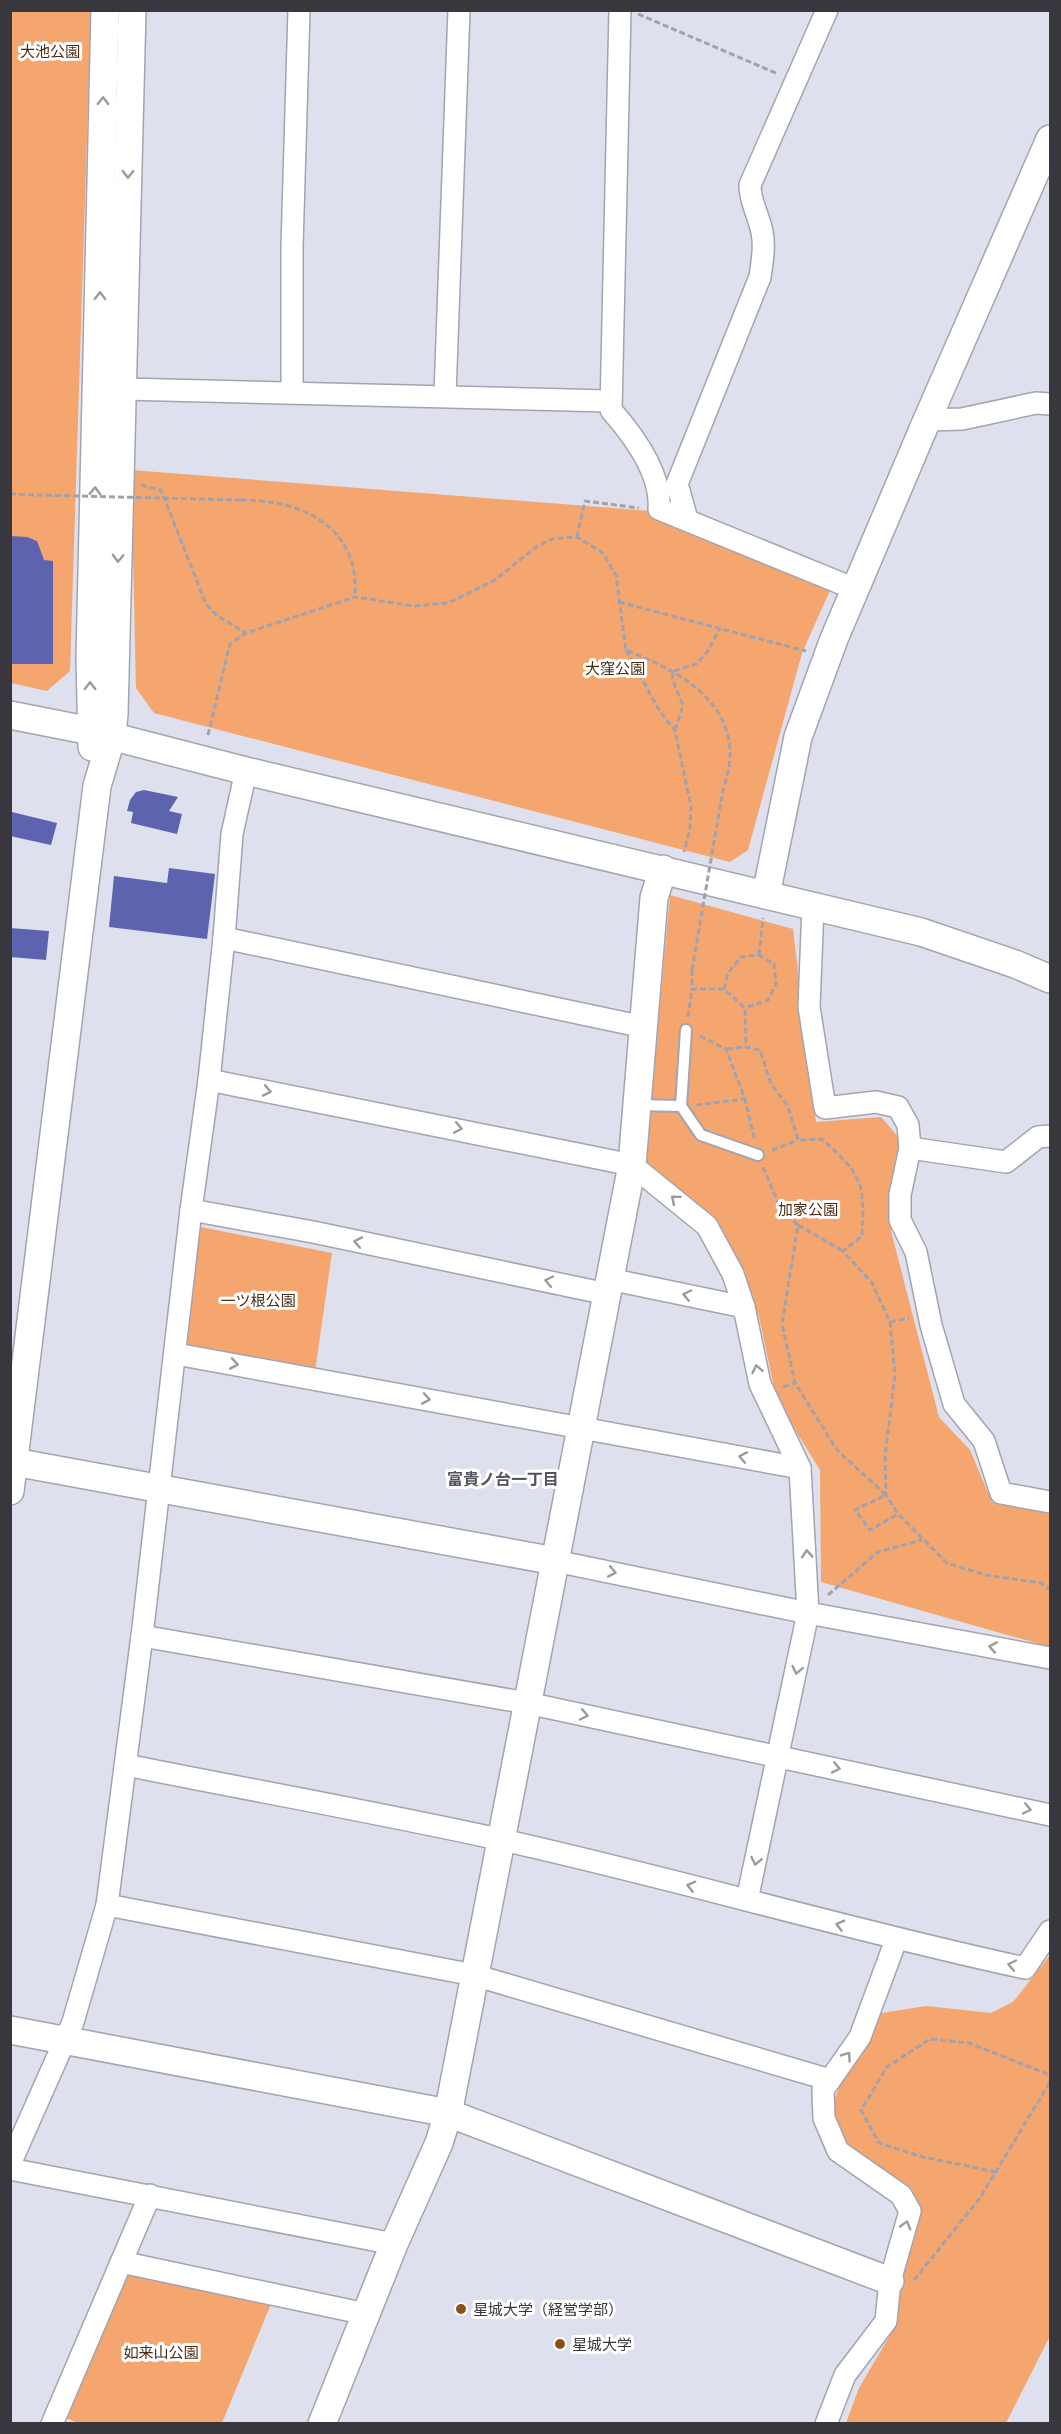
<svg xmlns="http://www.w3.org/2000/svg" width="1061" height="2434" font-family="'IBM Plex Sans','Noto Sans JP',sans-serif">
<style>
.green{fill:#f4a66e}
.building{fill:#5e63af}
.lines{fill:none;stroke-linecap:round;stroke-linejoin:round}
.service-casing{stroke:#a2a4b1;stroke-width:14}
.minor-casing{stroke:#a2a4b1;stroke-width:24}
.tertiary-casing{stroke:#a2a4b1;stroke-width:30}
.path{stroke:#a1a2ad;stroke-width:3;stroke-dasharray:6 3;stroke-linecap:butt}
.service{stroke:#fff;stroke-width:10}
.minor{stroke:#fff;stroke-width:21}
.tertiary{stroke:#fff;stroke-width:27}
.path-bridge{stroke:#a1a2ad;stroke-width:3;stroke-dasharray:6 3;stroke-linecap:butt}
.oneway{stroke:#9b9b9e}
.poi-dot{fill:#8e4e17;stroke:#fff;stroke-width:2}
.labels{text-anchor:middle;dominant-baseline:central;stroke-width:6;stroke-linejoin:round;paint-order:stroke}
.park-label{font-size:15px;fill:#4b2b13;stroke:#fff}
.poi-label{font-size:15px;fill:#37373d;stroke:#fff;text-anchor:start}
.neighbourhood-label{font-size:16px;font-weight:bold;fill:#51535e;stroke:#fff}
</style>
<rect width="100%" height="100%" fill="#dee0ed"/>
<g class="green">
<polygon points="11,11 91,11 70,671 47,691 11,683"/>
<polygon points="131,470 651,511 832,586 802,653 748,850 730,862 154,713 136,688"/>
<polygon points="670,895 793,929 816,1122 881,1117 900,1139 891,1231 939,1417 970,1450 992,1502 1050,1512 1050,1647 821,1582 820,1470 777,1401 759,1317 736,1257 712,1219 645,1166"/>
<polygon points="196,1226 332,1253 315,1372 187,1349"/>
<polygon points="1050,1955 1050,2336 1006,2423 846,2423 859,2388 893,2330 898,2281 920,2218 910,2191 847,2147 833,2124 834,2101 847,2067 876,2014 926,2006 991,2013 1013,2002"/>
<polygon points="119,2268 271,2304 222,2423 78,2423 56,2414"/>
</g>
<g class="building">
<polygon points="10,536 27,537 37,541 44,560 53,561 53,664 12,664"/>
<polygon points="144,790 178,797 169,811 182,814 177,834 131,823 133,812 127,811 130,800 136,792"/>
<polygon points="12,812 57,823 51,845 10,836"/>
<polygon points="169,868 215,874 207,939 109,927 114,876 167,883"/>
<polygon points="10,928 49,931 46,960 10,957"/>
</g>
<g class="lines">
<defs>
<g id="service">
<polyline points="637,1105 681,1106 701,1135 758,1155"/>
<polyline points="681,1106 686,1030"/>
</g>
<g id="minor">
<path d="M 620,10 L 611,410 C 633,435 662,473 659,509 L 855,589"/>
<polyline points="123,389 609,401"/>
<polyline points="292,393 292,247 299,10"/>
<polyline points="445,395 459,10"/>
<polyline points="927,420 962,419 1036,403 1050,404"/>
<path d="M 687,519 L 677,484 L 760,277 C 763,257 766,240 759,221 C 755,207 750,200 750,185 L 827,10"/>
<polyline points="813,907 809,1007 825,1108 876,1102 898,1107 908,1125 910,1148 900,1195 900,1220 916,1252 931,1325 954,1404 984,1441 1001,1493 1050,1502"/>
<polyline points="224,938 644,1027"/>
<polyline points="209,1080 632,1165 707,1226 733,1274 744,1307 760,1384 800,1468 808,1613 747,1900"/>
<polyline points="910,1148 1006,1162 1038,1137 1050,1136"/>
<polyline points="191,1210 313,1232 607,1294"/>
<polyline points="609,1279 744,1307"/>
<polyline points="176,1354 800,1468"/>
<polyline points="555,1561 808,1613 1050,1658"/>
<polyline points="142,1636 527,1703 1050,1815"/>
<path d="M 126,1765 C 250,1790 375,1812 498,1839 C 675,1878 848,1930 1025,1968 L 1050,1931"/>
<polyline points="107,1905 474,1975 830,2080"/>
<polyline points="10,2164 73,2022 107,1905 142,1636 191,1210 209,1080 224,938 232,834 246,771"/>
<polyline points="10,2169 394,2244"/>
<polyline points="121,2262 366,2314"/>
<polyline points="52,2424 150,2195"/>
<polyline points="826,2424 845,2375 886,2321 890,2281 910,2211 901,2195 838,2151 824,2118 823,2090 860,2037 896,1940"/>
</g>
<g id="tertiary">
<polyline points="10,715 91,731 246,771 921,932 1015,964 1050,979"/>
<polyline points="92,747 90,658 105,10"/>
<polyline points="766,895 798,737 834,639 927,420 1050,139"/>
<polyline points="14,1462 555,1561"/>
<polyline points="10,1491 97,786 112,736 114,714 132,10"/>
<polyline points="10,2030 448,2113 890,2281"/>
<polyline points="322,2424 394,2244 439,2143 448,2114 632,1165 654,898 663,869"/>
</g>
</defs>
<use href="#service" class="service-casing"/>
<use href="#minor" class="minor-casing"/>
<use href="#tertiary" class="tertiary-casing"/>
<g class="path">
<polyline points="638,14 778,74"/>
<polyline points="141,485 161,490 206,604 216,615 246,633"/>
<polyline points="10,494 37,495"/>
<path d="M 241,500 C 302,500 360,526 355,597"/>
<polyline points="577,537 585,501 639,508"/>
<polyline points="619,602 806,651"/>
<polyline points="626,650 659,710 675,731 691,806 690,828 684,852"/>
<polyline points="675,730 683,705 672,679 674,671 696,664 706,654 720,628"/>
<path d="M 208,735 L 230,644 L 246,633 L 355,597 L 413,606 L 448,603 L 495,580 L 536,547 L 552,539 L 577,537 L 603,553 L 616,576 L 626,650 C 672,669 727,694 730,751 C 731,766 724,785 721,801"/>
<polyline points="759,955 763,918"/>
<path d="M 692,970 L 692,989 L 724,989 L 745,1008 L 746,1047 L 760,1050 L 771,1084 L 788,1106 L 798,1140 L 822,1139 C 862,1176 865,1181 862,1236 L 843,1251 L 872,1283 L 890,1322 L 895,1375 L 885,1456 L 886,1495 L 898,1514 L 947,1563 L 986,1575 L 1041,1583 L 1050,1590"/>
<polyline points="724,989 728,973 741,957 759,955 774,964 776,984 768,1000 745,1008"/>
<polyline points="688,1017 692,989"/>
<polyline points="700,1036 726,1049 745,1099 754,1138"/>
<polyline points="727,1049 746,1047"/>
<polyline points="696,1105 745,1099"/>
<polyline points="772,1150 798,1140"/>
<polyline points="763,1167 780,1207 798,1225 782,1324 795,1383 837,1450 886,1495 855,1510 870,1530 898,1514"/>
<polyline points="798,1225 843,1251"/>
<polyline points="890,1322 909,1318"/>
<polyline points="783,1387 795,1383"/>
<polyline points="828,1595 878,1552 922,1540"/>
<polyline points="996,2172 923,2157 879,2143 861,2110 887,2067 930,2039 969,2043 1050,2075"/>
<polyline points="914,2280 980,2198 1050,2082"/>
</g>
<use href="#service" class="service"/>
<use href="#minor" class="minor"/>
<use href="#tertiary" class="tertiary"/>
<g class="path-bridge">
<polyline points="37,495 241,500"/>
<polyline points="692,970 721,801"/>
</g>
</g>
<defs><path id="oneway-chevron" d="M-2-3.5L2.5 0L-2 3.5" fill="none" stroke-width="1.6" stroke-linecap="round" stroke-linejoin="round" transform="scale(1.5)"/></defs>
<g class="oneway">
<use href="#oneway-chevron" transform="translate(103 101) rotate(-89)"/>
<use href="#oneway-chevron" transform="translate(128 174) rotate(91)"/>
<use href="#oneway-chevron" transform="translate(100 296) rotate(-89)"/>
<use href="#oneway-chevron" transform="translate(95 491) rotate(-88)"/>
<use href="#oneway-chevron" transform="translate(118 558) rotate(92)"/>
<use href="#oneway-chevron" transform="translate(90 686) rotate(-90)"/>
<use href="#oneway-chevron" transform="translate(267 1091) rotate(11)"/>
<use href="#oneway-chevron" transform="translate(458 1128) rotate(11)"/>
<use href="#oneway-chevron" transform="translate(675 1199) rotate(-140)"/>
<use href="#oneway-chevron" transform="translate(358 1242) rotate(-169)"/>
<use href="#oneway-chevron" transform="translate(549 1281) rotate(-168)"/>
<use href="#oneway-chevron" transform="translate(687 1295) rotate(-168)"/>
<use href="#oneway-chevron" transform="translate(234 1364) rotate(10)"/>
<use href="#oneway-chevron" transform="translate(757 1369) rotate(-102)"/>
<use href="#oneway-chevron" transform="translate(426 1399) rotate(10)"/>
<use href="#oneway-chevron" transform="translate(743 1457) rotate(-169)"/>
<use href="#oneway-chevron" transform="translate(807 1554) rotate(-94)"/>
<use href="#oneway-chevron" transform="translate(612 1572) rotate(11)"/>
<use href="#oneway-chevron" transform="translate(993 1647) rotate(-170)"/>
<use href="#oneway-chevron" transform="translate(797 1670) rotate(102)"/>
<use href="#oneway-chevron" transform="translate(584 1715) rotate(12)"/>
<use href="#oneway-chevron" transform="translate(836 1768) rotate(12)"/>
<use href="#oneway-chevron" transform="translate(1027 1809) rotate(12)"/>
<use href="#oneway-chevron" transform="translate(756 1861) rotate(102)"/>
<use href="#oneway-chevron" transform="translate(691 1886) rotate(-166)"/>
<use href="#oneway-chevron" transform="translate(840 1925) rotate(-165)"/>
<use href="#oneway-chevron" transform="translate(1012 1965) rotate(-168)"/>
<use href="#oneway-chevron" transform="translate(847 2056) rotate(-55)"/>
<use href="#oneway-chevron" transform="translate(906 2225) rotate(-74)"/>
</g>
<g class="poi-dot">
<circle cx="461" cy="2309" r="6"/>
<circle cx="560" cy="2344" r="6"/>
</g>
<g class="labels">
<g class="park-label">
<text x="50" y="51">大池公園</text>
<text x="615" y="668">大窪公園</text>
<text x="808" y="1209">加家公園</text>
<text x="258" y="1300">一ツ根公園</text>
<text x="161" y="2352">如来山公園</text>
</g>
<g class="poi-label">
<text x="473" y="2309">星城大学（経営学部）</text>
<text x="572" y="2344">星城大学</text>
</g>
<g class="neighbourhood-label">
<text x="503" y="1479">富貴ノ台一丁目</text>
</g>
</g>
<rect width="1061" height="2434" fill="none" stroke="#37373d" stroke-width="24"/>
</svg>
